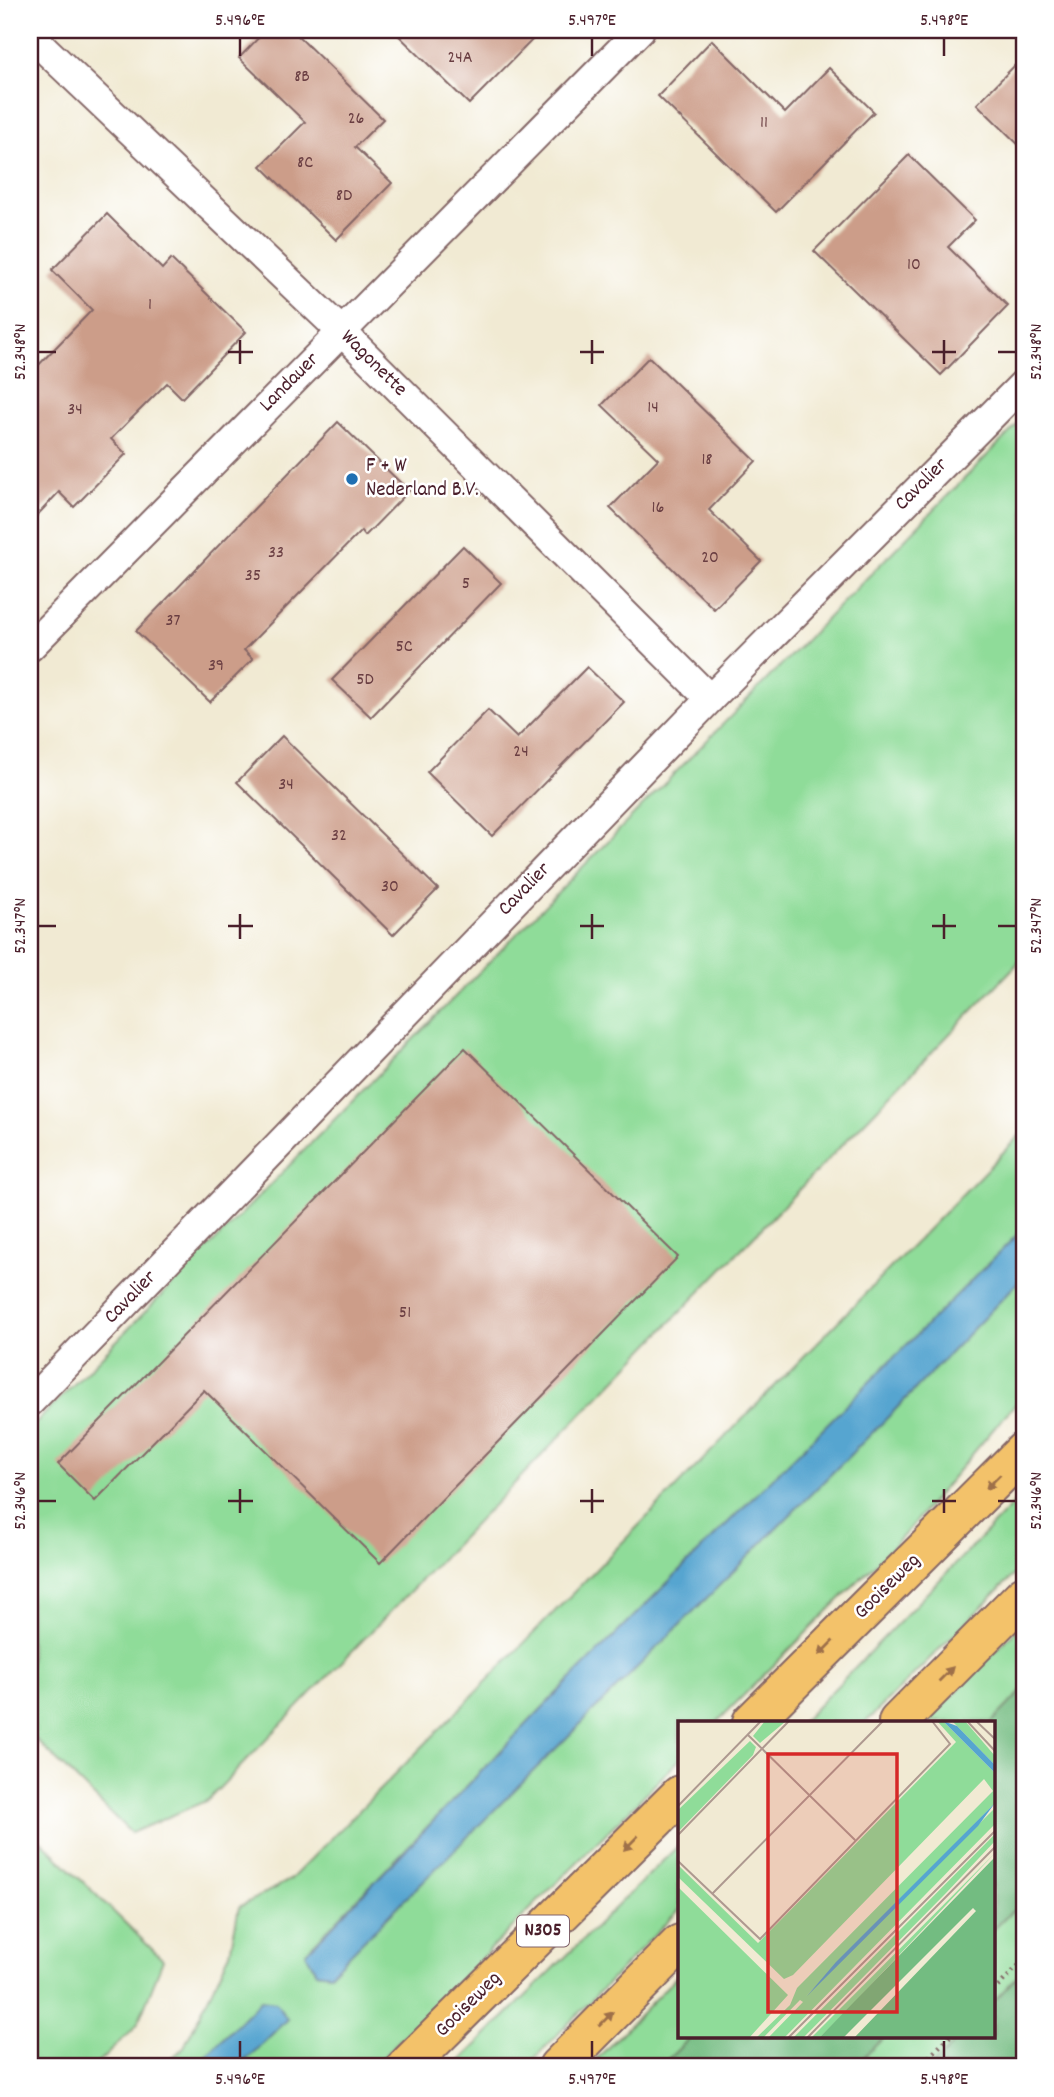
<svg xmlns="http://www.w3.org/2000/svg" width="1054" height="2097" font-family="Dekko,sans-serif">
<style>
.green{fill:#8fdc99;stroke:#6c7e62;stroke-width:2}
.forest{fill:#73bc81;stroke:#5e6e56;stroke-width:2}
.water{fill:#56a5d0;stroke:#50627e;stroke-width:2}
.building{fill:#cc9d89}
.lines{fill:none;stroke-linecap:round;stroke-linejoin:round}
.minor-casing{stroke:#846666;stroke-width:32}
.trunk-casing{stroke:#846666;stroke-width:42}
.path{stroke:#846666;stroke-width:4.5;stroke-dasharray:2 5;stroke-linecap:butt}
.minor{stroke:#fff;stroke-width:28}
.trunk{stroke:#f3c26a;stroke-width:38}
.oneway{fill:#9e704a}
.ticks{fill:none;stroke:#4a1f2b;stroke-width:2.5}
.poi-dot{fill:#1f6fb2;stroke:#fff;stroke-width:2.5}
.labels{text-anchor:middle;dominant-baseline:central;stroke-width:5;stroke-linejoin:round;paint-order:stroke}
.number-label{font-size:18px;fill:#6a3e42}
.shield{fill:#fff;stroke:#80626b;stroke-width:2}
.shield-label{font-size:19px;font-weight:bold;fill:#4a1f2b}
.street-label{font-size:21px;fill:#4a1f2b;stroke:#fff}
.poi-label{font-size:21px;fill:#4a1f2b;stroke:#fff;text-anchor:start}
.inset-road{fill:none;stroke:#ae9990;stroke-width:2}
.view{fill:#d62828;fill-opacity:0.15;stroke:#d62828;stroke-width:3.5}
.inset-edge{fill:none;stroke:#4a1f2b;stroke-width:3.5}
.neatline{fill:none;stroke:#4a1f2b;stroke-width:2.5}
.ticks-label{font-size:18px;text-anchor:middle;fill:#4a1f2b}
</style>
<rect width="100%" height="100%" fill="#fff"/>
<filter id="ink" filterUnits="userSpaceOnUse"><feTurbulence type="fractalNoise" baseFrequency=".0143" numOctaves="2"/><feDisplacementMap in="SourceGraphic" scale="14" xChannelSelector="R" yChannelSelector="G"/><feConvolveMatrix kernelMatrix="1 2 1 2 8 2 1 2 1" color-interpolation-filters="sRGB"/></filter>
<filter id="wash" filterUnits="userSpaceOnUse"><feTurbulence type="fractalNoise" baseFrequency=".00686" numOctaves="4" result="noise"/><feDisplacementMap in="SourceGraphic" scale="28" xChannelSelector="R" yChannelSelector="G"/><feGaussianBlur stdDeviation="1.57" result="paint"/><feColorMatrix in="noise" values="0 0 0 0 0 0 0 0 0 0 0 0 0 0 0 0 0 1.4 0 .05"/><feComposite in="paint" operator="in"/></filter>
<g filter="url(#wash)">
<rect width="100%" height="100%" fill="#f1ead3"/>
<g class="green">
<polygon points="1024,418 1024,957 208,1800 131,1833 30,1734 30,1429"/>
<polygon points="1024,1131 1024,1228 554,1696 306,1952 316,1972 330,1974 893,1412 1024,1276 1024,1396 1007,1413 904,1535 717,1722 680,1722 679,1760 373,2067 239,2067 287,2019 261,2000 195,2067 162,2067 184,2047 230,1953 239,1907 290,1880 443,1726"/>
<polygon points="1024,1493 1024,1565 866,1722 802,1722"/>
<polygon points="1024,1622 1024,1689 992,1722 926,1722"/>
<polygon points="30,1830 163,1960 137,2025 94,2067 30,2067"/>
<polygon points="679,1845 679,1910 526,2067 454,2067"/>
<polygon points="1024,1899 1024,2067 854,2067 885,2036 993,2036 993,1930"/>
<polygon points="679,1974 680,2036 692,2036 660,2067 589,2067"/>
</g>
<g class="forest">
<polygon points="1024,1689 1024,1899 993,1930 992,1722"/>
<polygon points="1024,1969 1024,2067 931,2067 961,2036 993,2036 993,2002"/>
<polygon points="692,2036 885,2036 854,2067 660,2067"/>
</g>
<g class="water">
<polygon points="1024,1228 1024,1276 893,1412 330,1974 316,1972 306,1953 554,1696"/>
<polygon points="261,2000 276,2002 287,2019 239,2067 195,2067"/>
</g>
<g id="blocks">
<g class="building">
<polygon points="266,30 292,30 383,119 355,147 392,183 336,240 261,166 305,122 239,58"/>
<polygon points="393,30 542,30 469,104"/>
<polygon points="712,40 785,113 829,68 874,112 776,212 658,96"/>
<polygon points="1024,56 1024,150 977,104"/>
<polygon points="909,155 975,220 948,247 1008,306 941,375 814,251"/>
<polygon points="107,214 162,269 171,259 246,332 182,398 167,383 111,439 126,454 74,507 59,492 30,523 30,374 92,310 52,270"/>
<polygon points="649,357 756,461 709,510 761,561 714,609 610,508 658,459 602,405"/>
<polygon points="338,422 409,491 365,536 361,531 244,650 253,659 210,702 136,631"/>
<polygon points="463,546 501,583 371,717 332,680"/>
<polygon points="587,667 624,702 492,836 427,772 488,710 517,738"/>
<polygon points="282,736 438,889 393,935 237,782"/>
<polygon points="465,1048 678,1257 380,1563 204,1390 95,1501 58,1464"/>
</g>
</g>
</g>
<g filter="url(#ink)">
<use href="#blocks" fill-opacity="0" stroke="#846666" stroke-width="2"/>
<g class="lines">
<defs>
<g id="minor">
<polyline points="30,35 341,331 710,699"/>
<polyline points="30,647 640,30"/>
<polyline points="30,1402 710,699 1024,383"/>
</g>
<g id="trunk">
<polyline points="752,1722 1024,1451"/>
<polyline points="898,1722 1024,1595"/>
<polyline points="406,2067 680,1795"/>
<polyline points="558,2067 680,1944"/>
</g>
</defs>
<use href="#minor" class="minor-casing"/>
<use href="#trunk" class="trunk-casing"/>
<g class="path">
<polyline points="993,1992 1024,1960"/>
<polyline points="919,2067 950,2036"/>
</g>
<use href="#minor" class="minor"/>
<use href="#trunk" class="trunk"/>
</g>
<defs><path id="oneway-solid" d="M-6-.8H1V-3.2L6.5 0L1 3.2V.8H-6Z" transform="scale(1.75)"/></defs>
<g class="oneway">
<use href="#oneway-solid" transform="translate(993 1482) rotate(135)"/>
<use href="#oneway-solid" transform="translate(826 1648) rotate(135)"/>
<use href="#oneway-solid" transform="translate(946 1674) rotate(-45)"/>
<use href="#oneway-solid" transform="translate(631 1843) rotate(135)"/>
<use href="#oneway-solid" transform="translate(606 2019) rotate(-45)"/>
</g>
</g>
<path class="ticks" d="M 240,38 L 240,56M 592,38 L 592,56M 944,38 L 944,56M 240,340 L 240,364M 592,340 L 592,364M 944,340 L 944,364M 38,352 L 56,352M 228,352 L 253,352M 580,352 L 604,352M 932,352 L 956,352M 998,352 L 1016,352M 240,914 L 240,939M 592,914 L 592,939M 944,914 L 944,939M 38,926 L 56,926M 228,926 L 253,926M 580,926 L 604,926M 932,926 L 956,926M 998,926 L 1016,926M 240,1489 L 240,1513M 592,1489 L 592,1513M 944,1489 L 944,1513M 38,1501 L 56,1501M 228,1501 L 253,1501M 580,1501 L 604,1501M 932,1501 L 956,1501M 998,1501 L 1016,1501M 240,2041 L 240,2058M 592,2041 L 592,2058M 944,2041 L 944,2058"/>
<circle class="poi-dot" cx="352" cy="479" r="7"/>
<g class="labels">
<g class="number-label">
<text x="460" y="58">24A</text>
<text x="302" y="77">8B</text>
<text x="356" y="119">26</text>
<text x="764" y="123">11</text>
<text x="305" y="163">8C</text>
<text x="344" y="196">8D</text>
<text x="914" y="265">10</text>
<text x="150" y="305">1</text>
<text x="653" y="408">14</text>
<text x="75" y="410">34</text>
<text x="707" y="460">18</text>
<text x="658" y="508">16</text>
<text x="276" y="553">33</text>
<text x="710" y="558">20</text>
<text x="253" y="576">35</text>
<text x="466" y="584">5</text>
<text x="173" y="621">37</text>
<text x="404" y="647">5C</text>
<text x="216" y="666">39</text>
<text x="365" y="680">5D</text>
<text x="521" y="752">24</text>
<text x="286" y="785">34</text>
<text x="339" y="836">32</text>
<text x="390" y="887">30</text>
<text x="405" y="1313">51</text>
</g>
<rect class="shield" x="517" y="1915.5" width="52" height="31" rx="5"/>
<g class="shield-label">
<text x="543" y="1931">N305</text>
</g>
<g class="street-label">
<text transform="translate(373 364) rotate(45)">Wagonette</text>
<text transform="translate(290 383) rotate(-45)">Landauer</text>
<text transform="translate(922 485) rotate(-45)">Cavalier</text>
<text transform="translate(525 890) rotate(-46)">Cavalier</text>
<text transform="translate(131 1298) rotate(-46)">Cavalier</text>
<text transform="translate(888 1587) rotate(-45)">Gooiseweg</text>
<text transform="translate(469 2005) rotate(-45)">Gooiseweg</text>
</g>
<g class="poi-label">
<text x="366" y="467">F + W<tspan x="366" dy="24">Nederland B.V.</tspan></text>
</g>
</g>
<g transform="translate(678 1721)">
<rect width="317" height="317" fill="#f1ead3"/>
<path d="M 87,0 L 108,0 L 82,22 L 75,15 ZM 259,0 L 265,0 L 317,52 L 317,82 L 128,275 L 317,87 L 317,103 L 106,317 L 90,317 L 125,281 L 122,279 L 85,317 L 78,317 L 112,284 L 119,267 L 315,70 L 306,58 L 115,254 L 106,258 L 0,156 L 0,144 L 80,222 L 278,21 ZM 274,0 L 287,0 L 317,35 L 317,44 ZM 72,20 L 78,26 L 75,34 L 0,111 L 0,89 ZM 317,113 L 317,120 L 268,172 L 125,317 L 115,317 ZM 317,132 L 174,284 L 141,317 L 133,317 ZM 0,166 L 110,274 L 71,317 L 0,317 Z" fill="#8fdc99"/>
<path d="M 317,136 L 317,317 L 176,317 L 298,190 L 295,187 L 165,317 L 141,317 Z" fill="#73bc81"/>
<path d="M 265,0 L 279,5 L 317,44 L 317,52 ZM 317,82 L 300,105 L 129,275 L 158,241 Z" fill="#56a5d0"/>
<path class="inset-road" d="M 289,0 L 317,30M 298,0 L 317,18M 70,14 L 177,119M 0,85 L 83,0M 0,114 L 111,0M 0,140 L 82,218 L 272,23 L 254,0M 34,173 L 205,0M 110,317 L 317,110M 129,317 L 317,126"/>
<path class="view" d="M 90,33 L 219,33 L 219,291 L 90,291 Z"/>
<rect width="317" height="317" class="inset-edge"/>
</g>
<rect width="1054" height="2097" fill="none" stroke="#fff" stroke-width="77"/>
<rect x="38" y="38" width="978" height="2020" class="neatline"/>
<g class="ticks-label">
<text x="240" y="25">5.496°E</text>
<text x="592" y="25">5.497°E</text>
<text x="944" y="25">5.498°E</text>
<text transform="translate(19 352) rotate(-90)" y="6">52.348°N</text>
<text transform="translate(1035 352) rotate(-90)" y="6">52.348°N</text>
<text transform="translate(19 926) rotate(-90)" y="6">52.347°N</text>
<text transform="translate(1035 926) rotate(-90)" y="6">52.347°N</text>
<text transform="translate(19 1501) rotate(-90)" y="6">52.346°N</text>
<text transform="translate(1035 1501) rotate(-90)" y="6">52.346°N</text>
<text x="240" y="2084">5.496°E</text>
<text x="592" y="2084">5.497°E</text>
<text x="944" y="2084">5.498°E</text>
</g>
</svg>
